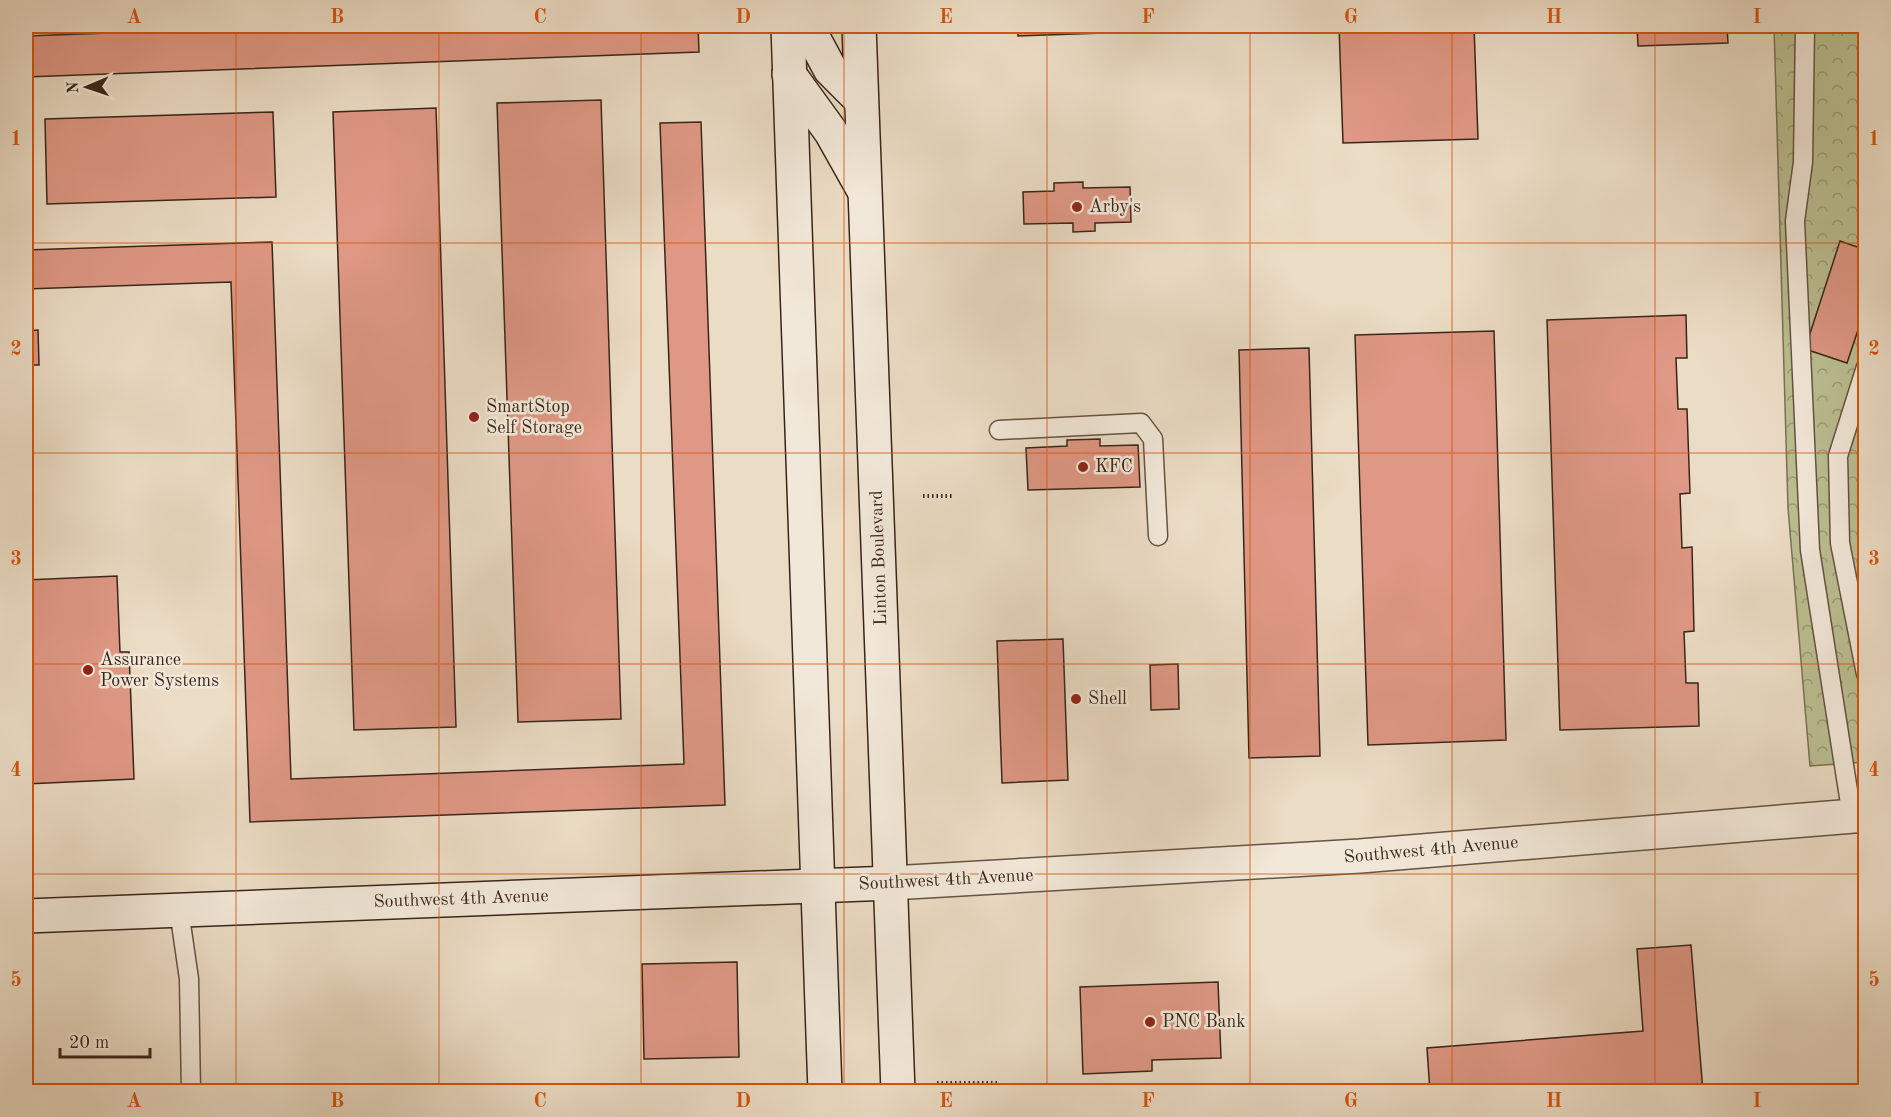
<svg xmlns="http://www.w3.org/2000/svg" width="1891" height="1117" font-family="'Old Standard TT',serif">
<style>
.park{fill:url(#park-crowns);stroke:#7a7255;stroke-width:1.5}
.building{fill:#df9885;stroke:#392518;stroke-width:1.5}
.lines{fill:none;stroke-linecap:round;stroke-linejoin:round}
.lane-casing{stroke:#665343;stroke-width:21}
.street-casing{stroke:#665343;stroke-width:36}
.secondary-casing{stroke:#392518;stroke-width:36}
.path{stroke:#392518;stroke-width:4;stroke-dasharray:1.5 3;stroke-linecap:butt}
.lane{stroke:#f2e8d9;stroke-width:18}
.street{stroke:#f2e8d9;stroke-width:33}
.secondary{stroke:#f2e8d9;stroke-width:33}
.grid{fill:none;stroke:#d6540d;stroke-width:1.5;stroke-opacity:0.55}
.poi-dot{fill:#8f2418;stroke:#f2e8d9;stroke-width:2}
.labels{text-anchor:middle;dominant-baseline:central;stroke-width:5;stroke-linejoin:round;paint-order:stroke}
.poi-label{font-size:18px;fill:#392518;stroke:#f2e8d9;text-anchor:start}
.street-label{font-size:18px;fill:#392518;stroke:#f2e8d9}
.neatline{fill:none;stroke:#d6540d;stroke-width:2}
.grid-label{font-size:20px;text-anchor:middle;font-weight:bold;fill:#d6540d}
</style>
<defs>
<pattern id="park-crowns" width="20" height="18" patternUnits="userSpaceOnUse" patternTransform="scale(1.5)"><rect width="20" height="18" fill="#bbbf92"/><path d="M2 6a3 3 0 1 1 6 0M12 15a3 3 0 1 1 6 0" fill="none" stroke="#999b76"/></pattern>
</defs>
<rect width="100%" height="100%" fill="#ebdcc5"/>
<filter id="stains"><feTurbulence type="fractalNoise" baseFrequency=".00333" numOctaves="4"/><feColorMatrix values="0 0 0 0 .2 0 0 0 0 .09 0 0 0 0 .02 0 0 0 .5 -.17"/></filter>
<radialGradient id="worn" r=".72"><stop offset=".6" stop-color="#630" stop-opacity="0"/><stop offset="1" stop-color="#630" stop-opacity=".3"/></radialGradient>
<polygon class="park" points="1774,26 1865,26 1865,762 1810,766 1788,508"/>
<g class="building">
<polygon points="305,26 698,26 699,52 26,77 26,36"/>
<polygon points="1018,26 1131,26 1132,32 1018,36"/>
<polygon points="1339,26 1474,26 1478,139 1343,143"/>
<polygon points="1637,26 1727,26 1728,43 1638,46"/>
<polygon points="601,100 621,719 518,722 497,103"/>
<polygon points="436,108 456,727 354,730 333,112"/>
<polygon points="273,112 276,197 47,204 45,119"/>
<polygon points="701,122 725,805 250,822 231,282 26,289 26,250 272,242 291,779 684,764 660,123"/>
<polygon points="1083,182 1083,188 1130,187 1131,222 1095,223 1095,231 1073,232 1073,223 1024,224 1023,192 1054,191 1054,183"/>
<polygon points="1840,241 1866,250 1866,306 1847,363 1805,349"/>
<polygon points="1686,315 1687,358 1676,358 1678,409 1687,409 1690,493 1680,494 1682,548 1692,547 1694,631 1684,632 1686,683 1698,683 1699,726 1560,730 1547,320"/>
<polygon points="38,330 39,365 26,365 26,331"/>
<polygon points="1494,331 1506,740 1368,745 1355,335"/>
<polygon points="1309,348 1320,756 1249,758 1239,350"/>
<polygon points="1100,439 1100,446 1138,445 1140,487 1028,490 1026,448 1067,446 1067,440"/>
<polygon points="117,576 120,652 129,652 134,779 26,784 26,580"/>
<polygon points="1063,639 1068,780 1002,783 997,641"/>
<polygon points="1178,664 1179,709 1151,710 1150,665"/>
<polygon points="1691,945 1703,1092 1430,1092 1427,1048 1643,1031 1637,949"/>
<polygon points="737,962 739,1057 644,1059 642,964"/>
<polygon points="1218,982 1221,1058 1152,1060 1152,1071 1083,1074 1080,987"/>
</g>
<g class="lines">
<defs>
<g id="lane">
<polyline points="1805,26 1803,162 1795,221 1810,550 1852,816"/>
<polyline points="1866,367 1838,456 1840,543 1866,674"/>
<polyline points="999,430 1141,423 1153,439 1158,536"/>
<polyline points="179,910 189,979 191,1092"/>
</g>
<polyline id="street" points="891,883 1360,856 1866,815"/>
<g id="secondary">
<polyline points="788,26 825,1092"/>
<polyline points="807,26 830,69 861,100"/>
<polyline points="859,26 898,1092"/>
<polyline points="789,74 831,132 863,189"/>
<polyline points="26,916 891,883"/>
</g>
</defs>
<use href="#lane" class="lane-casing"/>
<use href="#street" class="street-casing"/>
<use href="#secondary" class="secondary-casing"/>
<g class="path">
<polyline points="923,496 953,496"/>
<polyline points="937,1083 998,1083"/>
</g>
<use href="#lane" class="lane"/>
<use href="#street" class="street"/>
<use href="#secondary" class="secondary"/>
</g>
<path class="grid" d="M 236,26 L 236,1092M 439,26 L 439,1092M 641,26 L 641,1092M 844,26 L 844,1092M 1047,26 L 1047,1092M 1250,26 L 1250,1092M 1452,26 L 1452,1092M 1655,26 L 1655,1092M 26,243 L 1866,243M 26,453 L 1866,453M 26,664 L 1866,664M 26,874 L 1866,874"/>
<g class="poi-dot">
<circle cx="1077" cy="207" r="6"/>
<circle cx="474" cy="417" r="6"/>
<circle cx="1083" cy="467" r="6"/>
<circle cx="88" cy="670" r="6"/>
<circle cx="1076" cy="699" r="6"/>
<circle cx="1150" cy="1022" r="6"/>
</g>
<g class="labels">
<g class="poi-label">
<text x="1089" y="207">Arby's</text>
<text x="486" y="407">SmartStop<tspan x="486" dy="21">Self Storage</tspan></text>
<text x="1095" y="467">KFC</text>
<text x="100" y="660">Assurance<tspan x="100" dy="21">Power Systems</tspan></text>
<text x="1088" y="699">Shell</text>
<text x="1162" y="1022">PNC Bank</text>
</g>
<g class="street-label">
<text transform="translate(879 558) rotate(-92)">Linton Boulevard</text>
<text transform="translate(1431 850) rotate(-5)">Southwest 4th Avenue</text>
<text transform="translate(946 880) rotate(-3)">Southwest 4th Avenue</text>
<text transform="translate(461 899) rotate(-2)">Southwest 4th Avenue</text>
</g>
</g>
<rect width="1891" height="1117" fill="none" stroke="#ebdcc5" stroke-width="66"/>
<g transform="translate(87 87) rotate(268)" stroke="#f2e8d9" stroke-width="4.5" paint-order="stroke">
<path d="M0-4.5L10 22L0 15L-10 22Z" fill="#392518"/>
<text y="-9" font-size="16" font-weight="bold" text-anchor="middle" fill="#392518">N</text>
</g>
<path d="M60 1048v9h90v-9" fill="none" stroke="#392518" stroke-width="3"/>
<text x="69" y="1048" font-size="18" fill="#392518" stroke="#f2e8d9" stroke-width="4.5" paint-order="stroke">20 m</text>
<rect x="33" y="33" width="1825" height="1051" class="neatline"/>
<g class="grid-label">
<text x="134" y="23">A</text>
<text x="337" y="23">B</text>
<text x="540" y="23">C</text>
<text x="743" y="23">D</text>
<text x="946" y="23">E</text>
<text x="1148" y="23">F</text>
<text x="1351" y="23">G</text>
<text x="1554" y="23">H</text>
<text x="1757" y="23">I</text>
<text x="16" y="145">1</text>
<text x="1874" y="145">1</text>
<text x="16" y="355">2</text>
<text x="1874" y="355">2</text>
<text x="16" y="565">3</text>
<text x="1874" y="565">3</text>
<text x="16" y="776">4</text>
<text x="1874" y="776">4</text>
<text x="16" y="986">5</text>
<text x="1874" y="986">5</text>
<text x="134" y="1107">A</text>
<text x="337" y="1107">B</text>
<text x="540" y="1107">C</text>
<text x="743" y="1107">D</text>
<text x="946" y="1107">E</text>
<text x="1148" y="1107">F</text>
<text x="1351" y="1107">G</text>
<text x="1554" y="1107">H</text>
<text x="1757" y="1107">I</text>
</g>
<rect width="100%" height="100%" filter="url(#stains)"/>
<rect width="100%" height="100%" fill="url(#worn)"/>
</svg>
